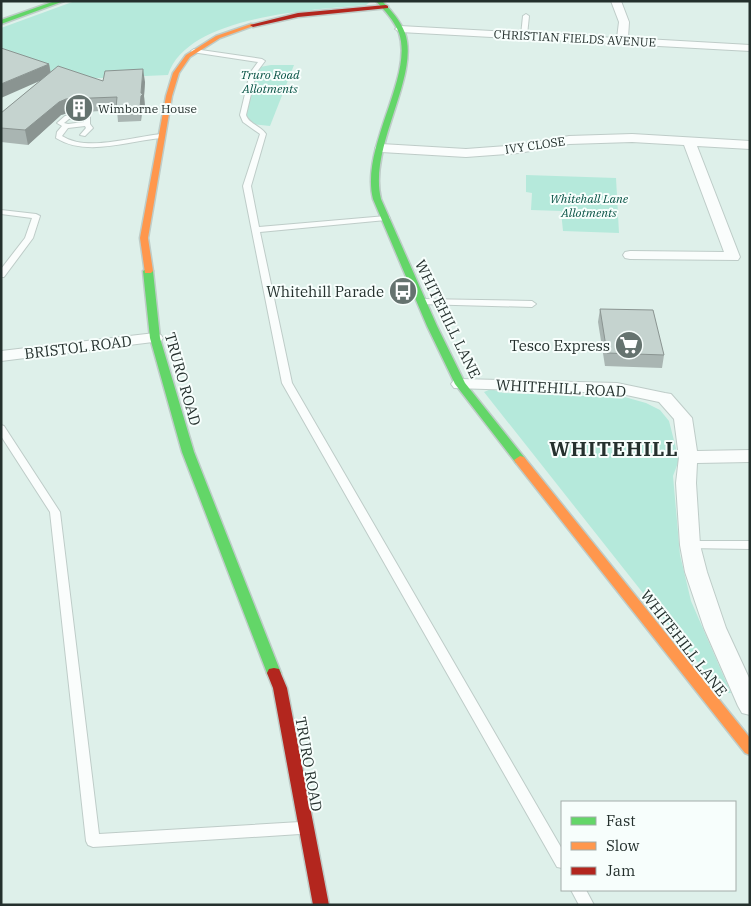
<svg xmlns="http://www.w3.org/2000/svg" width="751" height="906" font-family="'IBM Plex Serif',serif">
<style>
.green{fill:#b5e9db}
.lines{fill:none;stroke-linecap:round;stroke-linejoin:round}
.lane-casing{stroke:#beccc8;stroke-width:2}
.street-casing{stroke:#beccc8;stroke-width:2}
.fast-casing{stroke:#beccc8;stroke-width:3}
.slow-casing{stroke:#beccc8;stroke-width:3}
.jam-casing{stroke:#beccc8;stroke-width:3}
.lane{fill:#fafdfc;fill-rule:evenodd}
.street{fill:#fafdfc;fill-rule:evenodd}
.fast{fill:#63d668;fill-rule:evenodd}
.slow{fill:#ff974d;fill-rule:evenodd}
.jam{fill:#b3261e;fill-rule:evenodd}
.wall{fill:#a9b5b2}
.shaded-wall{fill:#8a9491}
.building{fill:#c5d3cf;stroke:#8a9491}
.labels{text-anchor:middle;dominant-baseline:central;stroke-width:4;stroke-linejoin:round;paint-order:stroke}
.far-street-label{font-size:12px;fill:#24302d;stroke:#f7fefc}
.far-park-label{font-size:12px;font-style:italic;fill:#085345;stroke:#f7fefc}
.far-poi-label{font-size:12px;fill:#24302d;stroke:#f7fefc;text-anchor:start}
.poi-label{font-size:15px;fill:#24302d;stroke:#f7fefc;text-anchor:end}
.street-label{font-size:15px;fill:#24302d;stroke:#f7fefc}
.district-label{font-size:20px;font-weight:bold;letter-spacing:1px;fill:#24302d;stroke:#f7fefc}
</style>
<rect width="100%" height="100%" fill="#def0ea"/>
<g class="green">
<path d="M 75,1 L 370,1 L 370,2 L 366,5 C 313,10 187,15 168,75 L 78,79 L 5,60 L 1,52 L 1,28 Z"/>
<polygon points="271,65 294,65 270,126 252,124 245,117 256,72 260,67"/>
<polygon points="526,175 616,178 619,233 563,231 561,211 531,210 532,193 526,192"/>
<polygon points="491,389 503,393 584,396 607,394 621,396 646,403 660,410 669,421 679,460 673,476 680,555 691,601 731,693 722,693 484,392"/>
</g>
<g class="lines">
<defs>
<g id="lane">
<polygon points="526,14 529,16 527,35 524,37 521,35 523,16"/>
<path d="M 194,49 L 262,59 L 265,61 L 256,73 L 246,115 C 249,124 261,126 266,134 L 251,186 L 259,227 L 386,216 L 390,218 L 386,220 L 260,232 L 292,383 L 562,849 L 562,868 L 557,867 L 282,383 L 243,186 L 260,134 L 243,122 L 240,115 L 250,73 L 258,62 L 192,52 L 191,51 Z"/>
<path d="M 87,114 L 90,116 L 90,124 L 93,128 L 85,136 L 80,135 L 86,128 L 85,126 L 68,128 L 62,136 C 87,152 132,137 161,134 L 164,136 L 161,138 C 128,141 86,157 56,138 L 57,132 L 62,126 L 57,123 L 65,116 ZM 84,118 L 84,122 L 68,124 L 64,123 L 69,119 Z"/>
<polygon points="1,210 36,214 40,216 33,238 4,277 1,277 1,269 25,238 32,218 1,214"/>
<polygon points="422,299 532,301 536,304 532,307 419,304 418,302"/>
<polygon points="1,425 4,426 60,512 99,834 300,822 305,824 307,828 305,832 300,834 93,847 88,845 86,841 50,512 1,436"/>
<polygon points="690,541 750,541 750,549 686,548 685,545 686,542"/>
<polygon points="571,890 586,890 594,905 579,905"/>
</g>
<g id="street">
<polygon points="611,1 621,1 629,22 628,38 750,45 750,51 400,32 395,29 400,26 617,38 619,22"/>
<polygon points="632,134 750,141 750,149 697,146 740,257 738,260 630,259 625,258 623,255 625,252 630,251 724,252 684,145 632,142 569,144 519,153 466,157 381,152 375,148 381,144 466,149 519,145 569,136"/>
<polygon points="155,333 161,335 163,338 161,341 1,361 1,351"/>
<polygon points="460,379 617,383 665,393 671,394 692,418 697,451 750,450 750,462 697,463 696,483 700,545 707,572 726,628 750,680 750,715 742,713 738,706 704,628 685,572 680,545 676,483 679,457 674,419 659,402 617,393 454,388 451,384 454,380"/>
</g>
<g id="fast">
<polygon points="55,1 64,1 1,24 1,20"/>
<path d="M 376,1 L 382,1 C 391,10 400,20 405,33 C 420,77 368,147 381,199 L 437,326 L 465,383 L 524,457 L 526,460 L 524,463 L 516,463 L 455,384 L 427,326 L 373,199 C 360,147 414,77 399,33 C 394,20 385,11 376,1 Z"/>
<polygon points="148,268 153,271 160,338 194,452 281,673 279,677 274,678 269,677 267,673 182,452 150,338 143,271"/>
</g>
<g id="slow">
<polygon points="251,24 256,25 220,38 190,57 179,73 172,96 148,238 153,271 151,273 145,273 140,238 166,96 173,73 186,55 216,36"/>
<polygon points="520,456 524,457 750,738 750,755 745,753 516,463 514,460"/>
</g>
<g id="jam">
<polygon points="386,5 388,6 388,8 298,17 253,27 250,25 298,13"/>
<polygon points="274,668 279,669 287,688 329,905 313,905 273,688 267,673 269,669"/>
</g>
</defs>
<use href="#lane" class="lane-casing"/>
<use href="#street" class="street-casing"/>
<use href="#fast" class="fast-casing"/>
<use href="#slow" class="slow-casing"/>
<use href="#jam" class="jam-casing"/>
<use href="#lane" class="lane"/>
<use href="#street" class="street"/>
<use href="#fast" class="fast"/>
<use href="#slow" class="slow"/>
<use href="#jam" class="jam"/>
</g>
<g class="wall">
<polygon points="49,64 51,73 103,81 145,82 144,96 145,107 142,109 141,121 118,122 117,110 68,113 61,115 28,145 1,142 1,113 40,81"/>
<polygon points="600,309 664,355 662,368 605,366 598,322"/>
</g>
<g class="shaded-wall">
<polygon points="49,64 51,76 1,98 1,84"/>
<polygon points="143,69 145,82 144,96 145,107 142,109 141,121 140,107"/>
<polygon points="66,99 68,113 61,115 28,145 25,130 59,102"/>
</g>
<g class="building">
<polygon points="1,48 49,64 1,84"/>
<polygon points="58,66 103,81 105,71 143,69 141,93 143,94 141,96 140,107 116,108 117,97 66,99 59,102 25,130 1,128 1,113"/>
<polygon points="600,309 653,310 664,355 607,353"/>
</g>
<defs>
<symbol id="building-disc" viewBox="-11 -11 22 22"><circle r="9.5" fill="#65736f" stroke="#f7fefc"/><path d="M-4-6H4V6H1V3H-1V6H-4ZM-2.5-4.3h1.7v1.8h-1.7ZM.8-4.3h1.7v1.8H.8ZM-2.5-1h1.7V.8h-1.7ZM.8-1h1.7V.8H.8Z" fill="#fff"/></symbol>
<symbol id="bus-disc" viewBox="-11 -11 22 22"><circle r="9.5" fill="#65736f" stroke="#f7fefc"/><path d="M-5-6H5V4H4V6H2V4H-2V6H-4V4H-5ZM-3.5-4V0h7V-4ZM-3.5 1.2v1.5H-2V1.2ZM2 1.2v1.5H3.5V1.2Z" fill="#fff"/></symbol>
<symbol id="supermarket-disc" viewBox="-11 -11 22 22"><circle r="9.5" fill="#65736f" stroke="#f7fefc"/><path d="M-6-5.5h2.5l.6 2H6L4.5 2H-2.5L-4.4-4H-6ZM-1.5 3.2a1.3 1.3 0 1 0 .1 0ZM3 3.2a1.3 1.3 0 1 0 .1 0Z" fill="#fff"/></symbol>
</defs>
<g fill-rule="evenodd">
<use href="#building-disc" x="63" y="92" width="32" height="32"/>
<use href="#bus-disc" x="387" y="275" width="32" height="32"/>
<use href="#supermarket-disc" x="613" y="329" width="32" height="32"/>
</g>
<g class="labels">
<g class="far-street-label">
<text transform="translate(575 38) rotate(3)">CHRISTIAN FIELDS AVENUE</text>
<text transform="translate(535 145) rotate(-8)">IVY CLOSE</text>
</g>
<g class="far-park-label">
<text x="270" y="74">Truro Road<tspan x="270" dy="14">Allotments</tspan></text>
<text x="589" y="198">Whitehall Lane<tspan x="589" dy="14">Allotments</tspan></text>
</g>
<g class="far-poi-label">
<text x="98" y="108">Wimborne House</text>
</g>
<g class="poi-label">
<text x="384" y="291">Whitehill Parade</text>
<text x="610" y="345">Tesco Express</text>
</g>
<g class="street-label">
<text transform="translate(448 319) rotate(64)">WHITEHILL LANE</text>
<text transform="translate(78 347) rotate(-7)">BRISTOL ROAD</text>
<text transform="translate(183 379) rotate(74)">TRURO ROAD</text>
<text transform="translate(561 388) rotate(3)">WHITEHILL ROAD</text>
<text transform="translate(684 643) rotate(52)">WHITEHILL LANE</text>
<text transform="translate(309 764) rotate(80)">TRURO ROAD</text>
</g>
<g class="district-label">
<text x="614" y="448">WHITEHILL</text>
</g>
</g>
<rect width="751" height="906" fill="none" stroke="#24302d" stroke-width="5"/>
<rect x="561" y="801" width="175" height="90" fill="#f7fefc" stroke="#a3aca9"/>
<rect x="571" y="817" width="25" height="8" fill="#63d668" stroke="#a3aca9"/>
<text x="606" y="826" font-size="15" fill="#24302d">Fast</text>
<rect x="571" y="842" width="25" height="8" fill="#ff974d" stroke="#a3aca9"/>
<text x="606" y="851" font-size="15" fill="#24302d">Slow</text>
<rect x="571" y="867" width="25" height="8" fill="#b3261e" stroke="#a3aca9"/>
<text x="606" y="876" font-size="15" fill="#24302d">Jam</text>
</svg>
